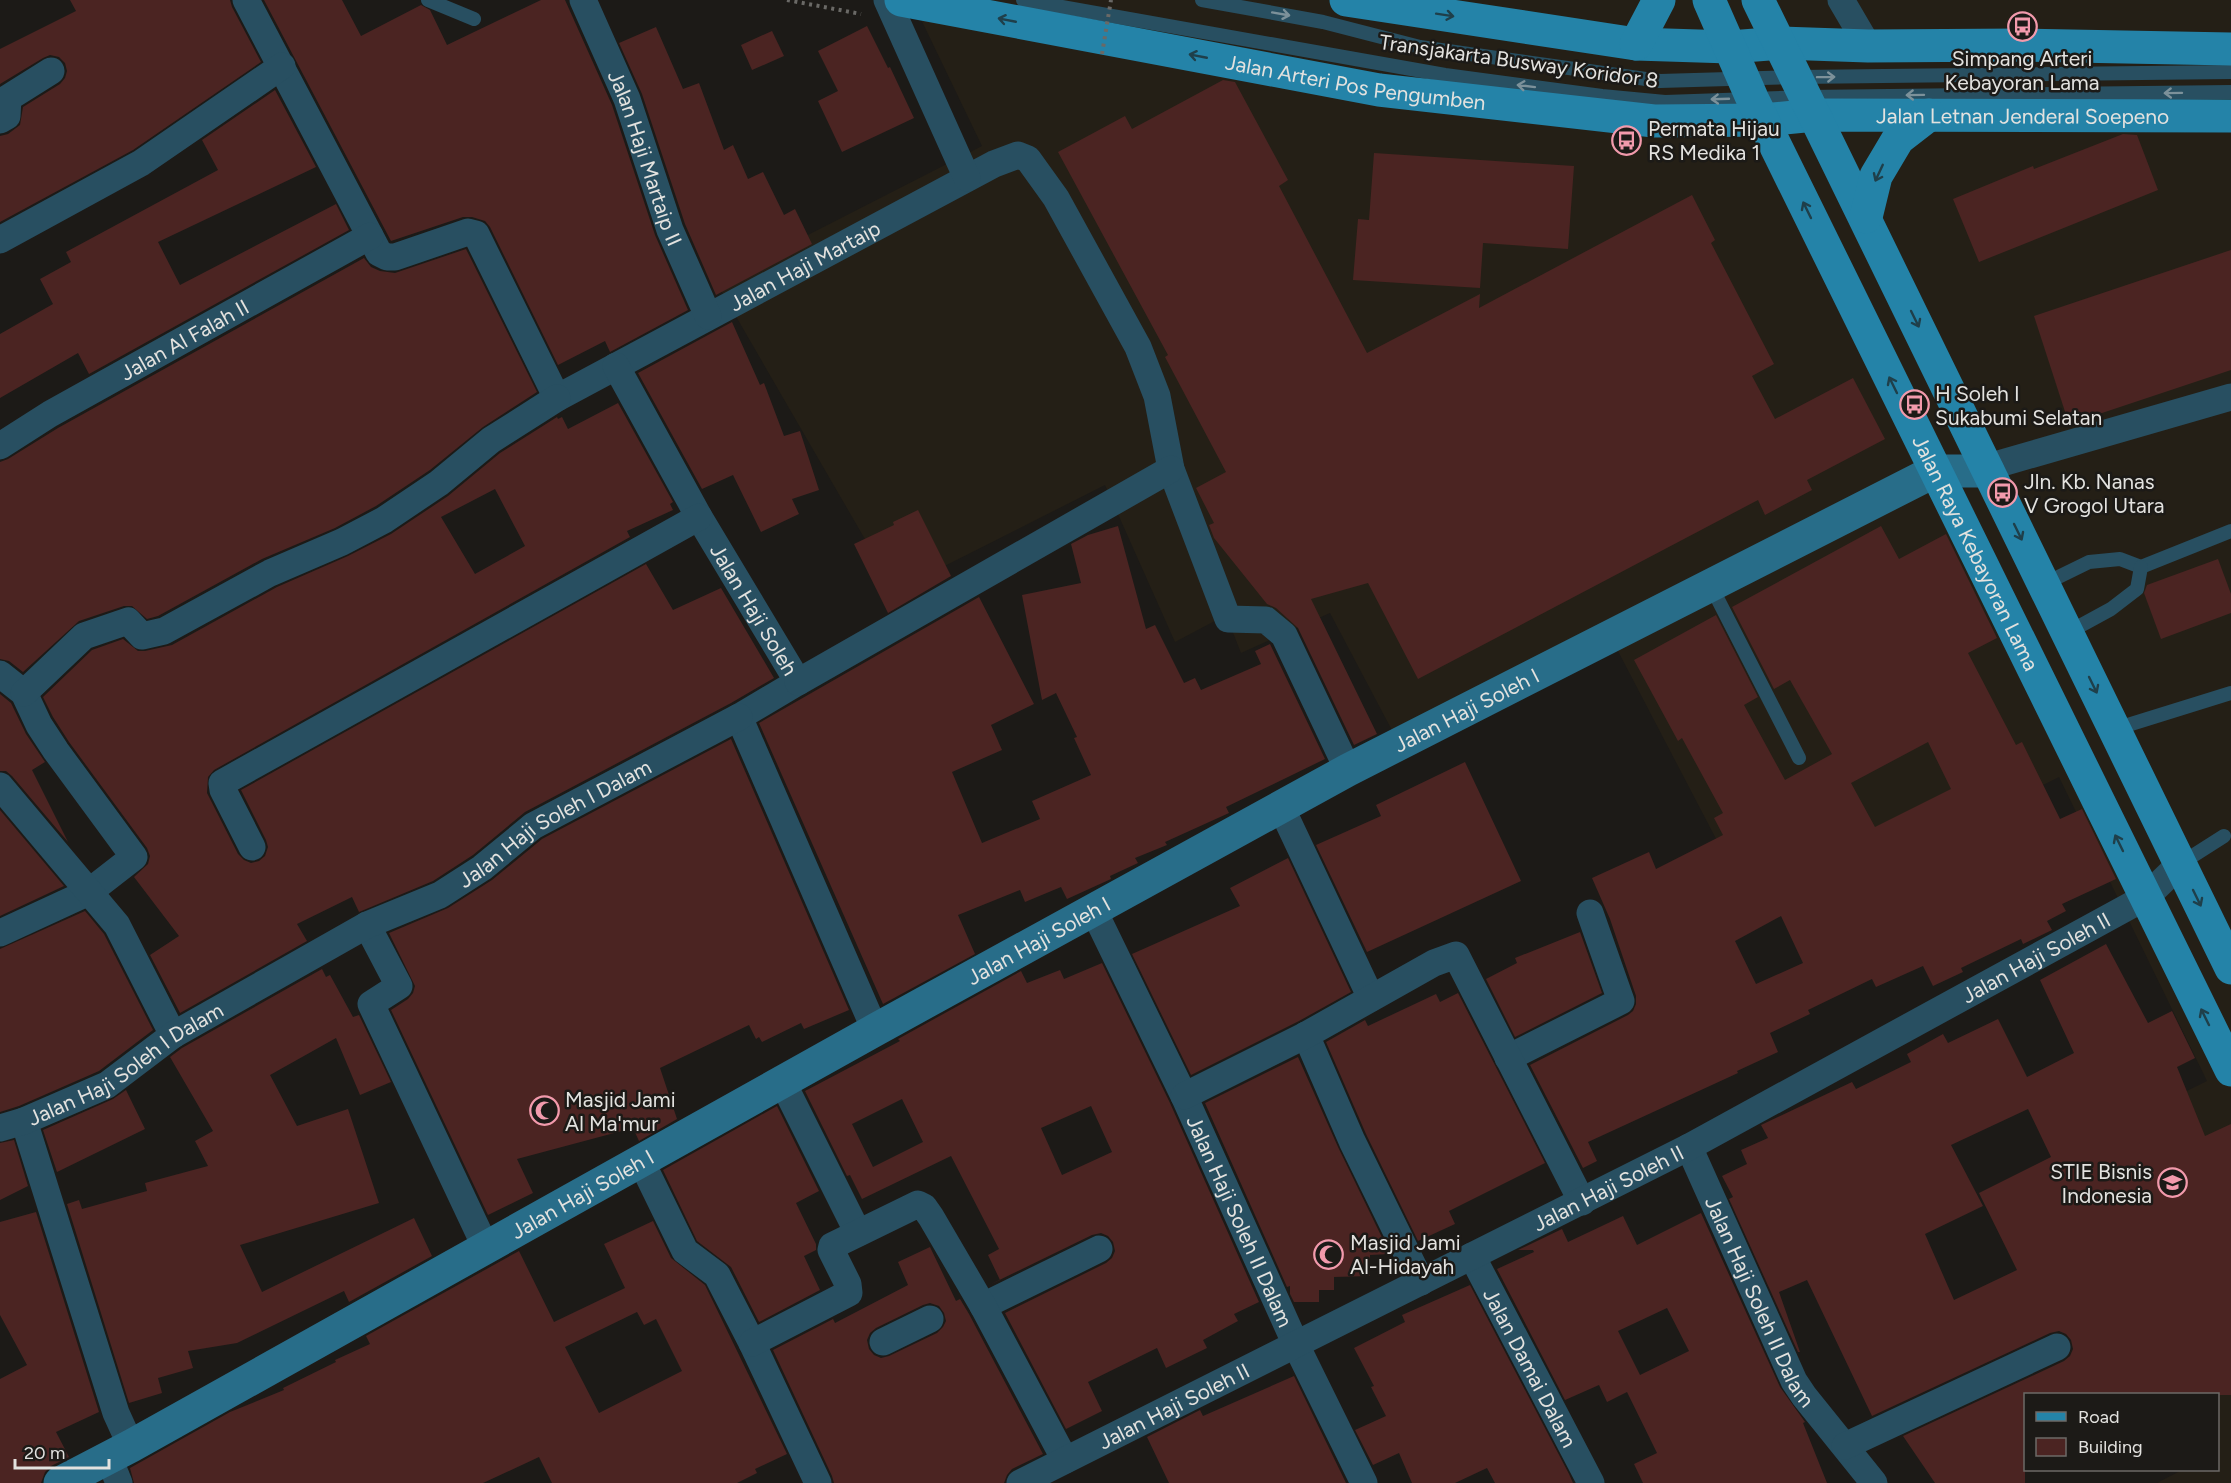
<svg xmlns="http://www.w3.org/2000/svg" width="2231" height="1483" font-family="Figtree,sans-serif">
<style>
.built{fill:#241f16}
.building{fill:#4b2422;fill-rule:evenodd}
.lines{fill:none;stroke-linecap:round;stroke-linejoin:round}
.path{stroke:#6a6966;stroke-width:4;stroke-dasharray:3 4.5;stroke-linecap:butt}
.lane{stroke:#284f61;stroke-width:14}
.street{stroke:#284f61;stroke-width:27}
.secondary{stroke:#286d89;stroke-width:33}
.primary{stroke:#2483a8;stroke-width:33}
.path-bridge{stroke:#6a6966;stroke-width:4;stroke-dasharray:3 4.5;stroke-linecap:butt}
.oneway{stroke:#7c919a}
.oneway2{stroke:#1f3f4a}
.labels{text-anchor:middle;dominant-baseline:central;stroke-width:5;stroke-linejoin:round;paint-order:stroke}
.poi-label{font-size:21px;fill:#e3e2df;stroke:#1c1a17;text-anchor:start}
.street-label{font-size:21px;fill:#e3e2df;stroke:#1c1a17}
</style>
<rect width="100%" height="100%" fill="#1c1a17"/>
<polygon class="built" points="922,0 2231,0 2231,1483 2157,1483 2182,1470 2218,1470 2218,1394 2047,1160 2207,1081 2059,777 1761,925 1607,630 1395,736 1330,613 1241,653 1226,615 1175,642 1105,485 895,591 716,282 982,146 917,11"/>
<g class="building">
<polygon points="70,0 230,0 232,7 261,62 133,150 0,222 0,136 8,134 20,125 23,107 60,84 65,78 67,71 65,63 59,57 50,55 43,58 0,84 0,49 76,11"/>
<polygon points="264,0 342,0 361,36 421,5 430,10 447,45 541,0 565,0 612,105 655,235 688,310 610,352 605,341 558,365 490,227 485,221 472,217 463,217 391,241"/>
<polygon points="867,26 888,68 890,67 914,118 842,152 818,101 838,91 818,51"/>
<polygon points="656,27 683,89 699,83 724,150 733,145 748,179 763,172 784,215 795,209 812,244 716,295 685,224 642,94 619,43"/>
<polygon points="772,31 784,56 752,70 741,45"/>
<polygon points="1223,80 1235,82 1288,180 1279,186 1367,353 1480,294 1479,308 1692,195 1715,240 1711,243 1774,364 1752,376 1775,419 1853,378 1885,439 1807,480 1812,490 1765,515 1758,500 1418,679 1368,583 1311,599 1377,734 1354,745 1298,628 1276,608 1267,604 1214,538 1209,525 1214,523 1196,488 1226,472 1165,357 1168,355 1058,152 1125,116 1132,129"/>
<polygon points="275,90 316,167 158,242 180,285 336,204 349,230 89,374 78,353 0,398 0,334 53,304 40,279 71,262 66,252 218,170 202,140"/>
<polygon points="2123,134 2137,135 2158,190 1979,262 1953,199 2033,166 2034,169"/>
<polygon points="1374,153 1574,166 1568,249 1483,243 1480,288 1353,280 1358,219 1369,220"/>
<polygon points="466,249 537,392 483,427 430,470 376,506 335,528 262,559 158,616 147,619 132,606 124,606 79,621 23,672 9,661 0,659 0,462 8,459 58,428 364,258 371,267 380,271 395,273"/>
<polygon points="2231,250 2231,370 2069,424 2034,316"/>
<polygon points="732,322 760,385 764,383 784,436 800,431 819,490 792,499 799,514 761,532 733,475 702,489 638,373"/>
<path d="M 618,403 L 673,502 L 670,504 L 673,510 L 627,531 L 630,537 L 214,770 L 208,777 L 207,793 L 238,854 L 244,860 L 251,863 L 259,861 L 265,856 L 268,847 L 266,840 L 241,790 L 646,564 L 673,610 L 721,588 L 774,678 L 731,703 L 525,812 L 473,855 L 433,881 L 359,912 L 352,897 L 297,924 L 307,941 L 180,1013 L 150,955 L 179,936 L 134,877 L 148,864 L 150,856 L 147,848 L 69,742 L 53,717 L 43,697 L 92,650 L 123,639 L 138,651 L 145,651 L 172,645 L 277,587 L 348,556 L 391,534 L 448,496 L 500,453 L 557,417 L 558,419 L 562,417 L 568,429 ZM 495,489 L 525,546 L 475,574 L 441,517 Z"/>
<polygon points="918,510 951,576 888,613 854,544 894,525 893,522"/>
<polygon points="1118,526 1146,629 1155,625 1184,683 1195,678 1201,690 1261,664 1255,651 1270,644 1325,759 1226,807 1229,813 1165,842 1167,845 1135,858 1138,863 1110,876 1111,879 1067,899 1061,887 1025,902 1020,890 958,915 975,954 883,1004 759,723 979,597 1034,704 991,725 1002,750 952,772 982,843 1040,819 1032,801 1091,775 1074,738 1077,737 1056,693 1042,700 1022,595 1081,583 1071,544 1088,535"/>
<path d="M 1881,526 L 1899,559 L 1946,534 L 1997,638 L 1968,653 L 2016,745 L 2022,742 L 2060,819 L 2082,809 L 2116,879 L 2062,904 L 2066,911 L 2047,921 L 2052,930 L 2023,944 L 2021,939 L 1961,968 L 1963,972 L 1933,986 L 1923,966 L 1876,987 L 1872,979 L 1808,1010 L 1810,1014 L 1770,1033 L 1778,1052 L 1737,1071 L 1738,1073 L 1588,1142 L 1597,1161 L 1583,1168 L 1530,1065 L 1628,1015 L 1633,1011 L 1636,1004 L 1636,996 L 1610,919 L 1592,878 L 1649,852 L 1656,869 L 1723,835 L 1714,818 L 1723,813 L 1682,738 L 1678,741 L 1634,660 L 1716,615 L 1758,697 L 1744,705 L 1785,780 L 1832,754 L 1790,680 L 1774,689 L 1732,607 ZM 1928,742 L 1951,789 L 1875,827 L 1851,783 ZM 1781,916 L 1803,963 L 1756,984 L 1735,941 Z"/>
<polygon points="2218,559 2231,594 2231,613 2161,639 2144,593 2147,585"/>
<polygon points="0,694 11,703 26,734 45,762 32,770 68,842 12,776 6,771 0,771"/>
<polygon points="731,739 849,1010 804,1029 801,1023 762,1042 759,1037 756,1039 749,1025 660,1068 677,1119 639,1141 633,1128 517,1159 533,1193 488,1215 391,1010 408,999 413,993 415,986 389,933 448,908 492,880 542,839"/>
<polygon points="1465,762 1521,881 1367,952 1316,845 1381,816 1376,805"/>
<polygon points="0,810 64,886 0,916"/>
<polygon points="1288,858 1351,992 1299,1021 1191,1075 1132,954 1240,906 1230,888"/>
<polygon points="85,911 104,934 153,1030 99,1071 19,1106 0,1112 0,949"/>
<polygon points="1580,932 1602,993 1515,1037 1486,979 1517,963 1515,958"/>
<path d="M 2106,944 L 2148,1023 L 2172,1011 L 2195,1058 L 2177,1067 L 2205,1136 L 2231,1124 L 2231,1395 L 2025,1395 L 2025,1483 L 1935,1483 L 1903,1436 L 2064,1361 L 2070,1356 L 2073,1349 L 2071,1340 L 2066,1334 L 2059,1331 L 2050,1333 L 1872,1416 L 1807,1280 L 1779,1292 L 1800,1352 L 1798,1352 L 1729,1199 L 1733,1197 L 1722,1176 L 1747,1164 L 1741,1150 L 1768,1138 L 1761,1125 L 1852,1082 L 1856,1089 L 1911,1062 L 1907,1054 L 1943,1034 L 1948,1043 L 1998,1019 L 2027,1077 L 2074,1053 L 2040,980 ZM 2028,1109 L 2051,1157 L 1979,1193 L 2017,1270 L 1954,1300 L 1925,1234 L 1983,1206 L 1951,1145 Z"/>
<path d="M 1102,963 L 1170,1103 L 1259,1302 L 1234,1314 L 1238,1321 L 1203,1340 L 1207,1348 L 1166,1368 L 1157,1348 L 1088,1382 L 1102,1411 L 1066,1429 L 1005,1313 L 1106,1263 L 1112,1258 L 1115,1251 L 1113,1242 L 1108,1236 L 1101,1233 L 1092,1235 L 989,1285 L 1000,1280 L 988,1255 L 999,1249 L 951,1156 L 862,1199 L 850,1175 L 847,1176 L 805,1091 L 900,1041 L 898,1039 L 1021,971 L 1027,983 L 1060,970 L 1064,979 ZM 902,1099 L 923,1142 L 873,1167 L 852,1124 ZM 1091,1106 L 1112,1152 L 1062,1175 L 1041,1128 Z"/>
<polygon points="322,969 326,977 330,975 353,1017 359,1015 391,1082 360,1095 336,1038 270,1075 297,1126 348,1109 379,1203 240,1245 262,1292 414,1218 432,1256 349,1302 344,1291 237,1343 188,1351 193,1368 158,1378 162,1393 129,1403 67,1204 79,1200 82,1209 147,1191 145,1183 208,1166 195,1141 213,1131 170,1057 182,1048"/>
<polygon points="1458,993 1545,1163 1449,1211 1455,1224 1418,1241 1366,1134 1326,1042 1365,1020 1368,1026 1436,994 1440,1002"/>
<polygon points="1298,1057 1338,1147 1390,1254 1370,1255 1370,1276 1334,1277 1334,1290 1319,1290 1319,1302 1294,1302 1290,1294 1290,1286 1287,1287 1205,1103"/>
<polygon points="126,1090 145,1129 57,1172 43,1130 113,1099"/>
<polygon points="777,1106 819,1191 796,1203 816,1244 816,1250 804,1256 820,1290 759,1322 731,1267 697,1241 663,1170"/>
<polygon points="14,1140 28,1186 0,1200 0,1143"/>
<polygon points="36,1212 99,1412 56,1432 69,1457 51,1466 45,1472 41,1483 0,1483 0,1379 27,1365 0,1315 0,1222"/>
<path d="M 1701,1213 L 1780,1387 L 1805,1422 L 1803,1423 L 1827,1483 L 1643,1483 L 1634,1464 L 1657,1453 L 1627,1392 L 1607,1402 L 1599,1385 L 1565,1400 L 1497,1269 L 1534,1252 L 1533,1250 L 1518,1250 L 1562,1229 L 1568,1242 L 1623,1216 L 1637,1245 ZM 1667,1308 L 1689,1351 L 1640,1375 L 1618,1331 Z"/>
<path d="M 653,1221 L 671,1258 L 705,1285 L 787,1454 L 755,1469 L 757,1473 L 737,1483 L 552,1483 L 539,1457 L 483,1483 L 134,1483 L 130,1468 L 230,1412 L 284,1390 L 283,1388 L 336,1362 L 335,1360 L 370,1344 L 366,1336 L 519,1251 L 554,1322 L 625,1288 L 604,1244 ZM 637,1312 L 644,1325 L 656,1319 L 682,1371 L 599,1413 L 565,1347 Z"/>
<path d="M 930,1247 L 956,1301 L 960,1299 L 969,1314 L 1043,1454 L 1012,1469 L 1007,1475 L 1004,1483 L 834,1483 L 832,1476 L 773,1350 L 833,1319 L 835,1323 L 908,1285 L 898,1262 ZM 930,1303 L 939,1306 L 944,1313 L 946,1321 L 943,1327 L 937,1333 L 889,1356 L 881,1358 L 874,1355 L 869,1349 L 867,1340 L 870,1333 L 876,1328 L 923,1305 Z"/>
<polygon points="1470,1285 1569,1474 1573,1483 1495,1483 1487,1468 1455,1483 1412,1483 1399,1453 1373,1465 1355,1430 1386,1416 1371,1387 1374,1386 1354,1348 1405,1322 1402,1315"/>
<polygon points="1294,1376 1346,1483 1169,1483 1147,1437 1200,1410 1203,1416"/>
</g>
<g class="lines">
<polyline class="path" points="787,0 861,14"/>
<g class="lane">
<polyline points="428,0 474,19"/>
<polyline points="1023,0 1445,75 1602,96 1665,102 1806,97 2231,92"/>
<polyline points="1202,0 1323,22 1420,47 1660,81 1798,77 2231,72"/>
<polyline points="2044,584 2089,562 2120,559 2141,567 2231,531"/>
<polyline points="1711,586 1799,758"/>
<polyline points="2067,633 2111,609 2137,589 2141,567"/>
<polyline points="2115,729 2231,693"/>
<polyline points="2180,864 2224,836"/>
</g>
<g class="street">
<path id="s1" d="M 246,0 L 379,253 L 387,257 L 395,257 L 468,232 L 476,234 L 557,398 L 994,164 L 1018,155 L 1028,159 L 1056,198 L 1138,347 L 1157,396 L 1171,469 L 1228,619 L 1266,620 L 1284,635 L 1348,770"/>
<path id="s2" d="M 583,0 L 627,99 L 670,230 L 708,316"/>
<polyline points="887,0 967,178"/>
<polyline points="1841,0 1868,46"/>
<polyline points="0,120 7,116 8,98 51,71"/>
<polyline points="0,240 141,163 282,66"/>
<path id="s3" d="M 616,366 L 699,517 L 798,682 L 739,717 L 875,1030"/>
<path id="s4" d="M 0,446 L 50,414 L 370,236"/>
<polyline points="1988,471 2002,463 2231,397"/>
<polyline points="0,674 24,693 39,725 56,751 134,857 89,892 0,933"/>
<polyline points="798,682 1171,469"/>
<polyline points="24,693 84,636 128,621 142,636 164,631 270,573 342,542 384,520 439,483 491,440 557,398"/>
<polyline points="0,786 117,925 173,1035"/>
<polyline points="1281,807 1371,998"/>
<polyline points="252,847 223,790 222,783 699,517"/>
<path id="s5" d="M 1093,909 L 1184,1096 L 1296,1345 L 1364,1483"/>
<polyline points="367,925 399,986 371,1004 486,1248"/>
<polyline points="1306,1035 1352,1141 1421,1282"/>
<polyline points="1508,1058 1621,1001 1590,913"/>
<polyline points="782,1081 858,1233"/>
<polyline points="1184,1096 1306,1035 1434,963 1456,955 1582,1202"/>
<polyline points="24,1121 116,1413 131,1446"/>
<path id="s6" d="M 0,1128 L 24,1121 L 107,1085 L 173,1035 L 367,925 L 440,895 L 482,868 L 533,826 L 739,717"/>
<path id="s7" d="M 1689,1147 L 1794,1381 L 1804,1396 L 1874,1483"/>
<polyline points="641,1161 685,1251 717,1275 752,1343 818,1483"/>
<path id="s8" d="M 1472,1256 L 1591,1483"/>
<polyline points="983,1306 1099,1249"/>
<polyline points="883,1342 930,1319"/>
<polyline points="752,1343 849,1293 848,1284 831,1250 832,1246 918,1204 924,1207 931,1217 983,1306 1065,1460"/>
<polyline points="1845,1446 2057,1347"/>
<polyline points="109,1458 119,1483"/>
<path id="s9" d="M 1020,1483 L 1689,1147 L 2146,897 L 2180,864"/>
</g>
<path class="secondary" id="s10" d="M 60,1483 L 131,1446 L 875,1030 L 1348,770 L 1935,471 L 1988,471"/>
<g class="primary">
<path id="s11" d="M 901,0 L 1379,90 L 1654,121 L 1763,120 L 1815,115 L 2231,116"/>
<polyline points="1346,0 1636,44 1730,47 1781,43 1868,46 2021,45 2231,49"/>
<path id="s12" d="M 1709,0 L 1752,98 L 2231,1070"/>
<polyline points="1758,0 2231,968"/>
<polyline points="1636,44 1659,0"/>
<polyline points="1866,217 1876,176 1898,139 1929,115"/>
</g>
<polyline class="path-bridge" points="1102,54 1111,0"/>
</g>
<defs><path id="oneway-shaft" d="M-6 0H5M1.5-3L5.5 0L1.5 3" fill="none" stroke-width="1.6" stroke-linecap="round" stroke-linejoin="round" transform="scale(1.5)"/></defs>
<g class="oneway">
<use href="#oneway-shaft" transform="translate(1281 14) rotate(10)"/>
<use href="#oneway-shaft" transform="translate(1826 77) rotate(-1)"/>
<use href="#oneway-shaft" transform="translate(1526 86) rotate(-173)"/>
<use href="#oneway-shaft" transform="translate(2173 93) rotate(179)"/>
<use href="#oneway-shaft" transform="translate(1915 95) rotate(179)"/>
<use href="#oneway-shaft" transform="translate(1720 99) rotate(178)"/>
</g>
<g class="oneway2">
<use href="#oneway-shaft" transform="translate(1445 15) rotate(9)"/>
<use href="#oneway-shaft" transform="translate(1007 20) rotate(-169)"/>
<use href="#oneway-shaft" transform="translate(1198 56) rotate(-169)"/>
<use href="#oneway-shaft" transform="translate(1879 173) rotate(115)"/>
<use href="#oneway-shaft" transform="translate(1807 210) rotate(-116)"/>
<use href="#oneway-shaft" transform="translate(1915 319) rotate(64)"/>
<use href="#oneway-shaft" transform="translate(1893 385) rotate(-116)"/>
<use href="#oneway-shaft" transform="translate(2018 532) rotate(64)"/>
<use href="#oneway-shaft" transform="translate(2093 685) rotate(64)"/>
<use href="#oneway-shaft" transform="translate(2119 843) rotate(-116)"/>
<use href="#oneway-shaft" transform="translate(2197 898) rotate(64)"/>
<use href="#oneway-shaft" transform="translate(2205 1017) rotate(-116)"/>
</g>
<defs>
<symbol id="bus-ring" viewBox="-11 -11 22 22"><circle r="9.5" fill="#1c1a17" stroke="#f29aac" stroke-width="1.5"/><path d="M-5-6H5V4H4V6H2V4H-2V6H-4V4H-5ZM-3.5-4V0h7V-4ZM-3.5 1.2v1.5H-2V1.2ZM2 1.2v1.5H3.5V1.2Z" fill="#f29aac"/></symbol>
<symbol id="mosque-ring" viewBox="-11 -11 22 22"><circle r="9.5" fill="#1c1a17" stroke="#f29aac" stroke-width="1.5"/><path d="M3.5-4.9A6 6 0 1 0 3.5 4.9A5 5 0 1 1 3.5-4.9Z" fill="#f29aac"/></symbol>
<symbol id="university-ring" viewBox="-11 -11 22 22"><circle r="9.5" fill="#1c1a17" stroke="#f29aac" stroke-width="1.5"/><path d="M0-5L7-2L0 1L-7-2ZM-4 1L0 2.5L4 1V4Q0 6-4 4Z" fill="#f29aac"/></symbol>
</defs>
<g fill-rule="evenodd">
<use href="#bus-ring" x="2006" y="10" width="33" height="33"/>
<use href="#bus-ring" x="1610" y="124" width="33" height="33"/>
<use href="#bus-ring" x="1898" y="388" width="33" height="33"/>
<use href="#bus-ring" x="1986" y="476" width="33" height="33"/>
<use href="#mosque-ring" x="528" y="1094" width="33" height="33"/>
<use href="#university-ring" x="2156" y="1166" width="33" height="33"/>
<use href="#mosque-ring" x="1312" y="1238" width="33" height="33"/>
</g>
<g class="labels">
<g class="poi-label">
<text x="2022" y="58" text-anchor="middle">Simpang Arteri<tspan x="2022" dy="24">Kebayoran Lama</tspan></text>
<text x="1648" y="128">Permata Hijau<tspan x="1648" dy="24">RS Medika 1</tspan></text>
<text x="1935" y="393">H Soleh I<tspan x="1935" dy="24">Sukabumi Selatan</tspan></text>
<text x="2024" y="481">Jln. Kb. Nanas<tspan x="2024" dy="24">V Grogol Utara</tspan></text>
<text x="565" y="1099">Masjid Jami<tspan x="565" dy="24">Al Ma'mur</tspan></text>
<text x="2152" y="1171" text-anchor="end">STIE Bisnis<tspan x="2152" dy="24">Indonesia</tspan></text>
<text x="1350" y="1242">Masjid Jami<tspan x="1350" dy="24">Al-Hidayah</tspan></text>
</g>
<g class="street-label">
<text transform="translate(1519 61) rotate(8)">Transjakarta Busway Koridor 8</text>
<text stroke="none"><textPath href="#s11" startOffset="462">Jalan Arteri Pos Pengumben</textPath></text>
<text stroke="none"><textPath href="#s11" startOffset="1132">Jalan Letnan Jenderal Soepeno</textPath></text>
<text stroke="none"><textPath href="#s2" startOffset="170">Jalan Haji Martaip II</textPath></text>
<text stroke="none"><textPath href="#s1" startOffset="852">Jalan Haji Martaip</textPath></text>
<text stroke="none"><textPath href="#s4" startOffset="213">Jalan Al Falah II</textPath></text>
<text stroke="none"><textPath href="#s12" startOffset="614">Jalan Raya Kebayoran Lama</textPath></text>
<text stroke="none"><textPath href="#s3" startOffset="280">Jalan Haji Soleh</textPath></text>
<text stroke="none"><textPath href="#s10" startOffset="1605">Jalan Haji Soleh I</textPath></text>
<text stroke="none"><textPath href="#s6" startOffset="636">Jalan Haji Soleh I Dalam</textPath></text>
<text stroke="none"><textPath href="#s10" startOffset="1119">Jalan Haji Soleh I</textPath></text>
<text stroke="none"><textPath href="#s9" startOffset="1144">Jalan Haji Soleh II</textPath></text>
<text stroke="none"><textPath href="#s6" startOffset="142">Jalan Haji Soleh I Dalam</textPath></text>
<text stroke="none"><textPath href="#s9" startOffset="658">Jalan Haji Soleh II</textPath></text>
<text stroke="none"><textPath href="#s10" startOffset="597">Jalan Haji Soleh I</textPath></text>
<text stroke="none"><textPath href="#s5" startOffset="345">Jalan Haji Soleh II Dalam</textPath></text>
<text stroke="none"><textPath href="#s7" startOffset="170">Jalan Haji Soleh II Dalam</textPath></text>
<text stroke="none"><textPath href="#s8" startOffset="126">Jalan Damai Dalam</textPath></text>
<text stroke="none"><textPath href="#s9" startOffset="172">Jalan Haji Soleh II</textPath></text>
</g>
</g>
<rect x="2024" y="1393" width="195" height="78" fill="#1c1a17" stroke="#6c6a67" stroke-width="1.5"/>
<rect x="2036" y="1412" width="30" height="9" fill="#2483a8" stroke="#6c6a67" stroke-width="1.5"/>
<text x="2078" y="1423" font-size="18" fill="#e3e2df">Road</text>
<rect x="2036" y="1438" width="30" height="18" fill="#4b2422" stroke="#6c6a67" stroke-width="1.5"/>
<text x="2078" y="1453" font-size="18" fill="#e3e2df">Building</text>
<path d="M15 1459v9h94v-9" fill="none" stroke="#e3e2df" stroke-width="3"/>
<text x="24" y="1459" font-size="18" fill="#e3e2df" stroke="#1c1a17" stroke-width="4.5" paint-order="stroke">20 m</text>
</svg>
